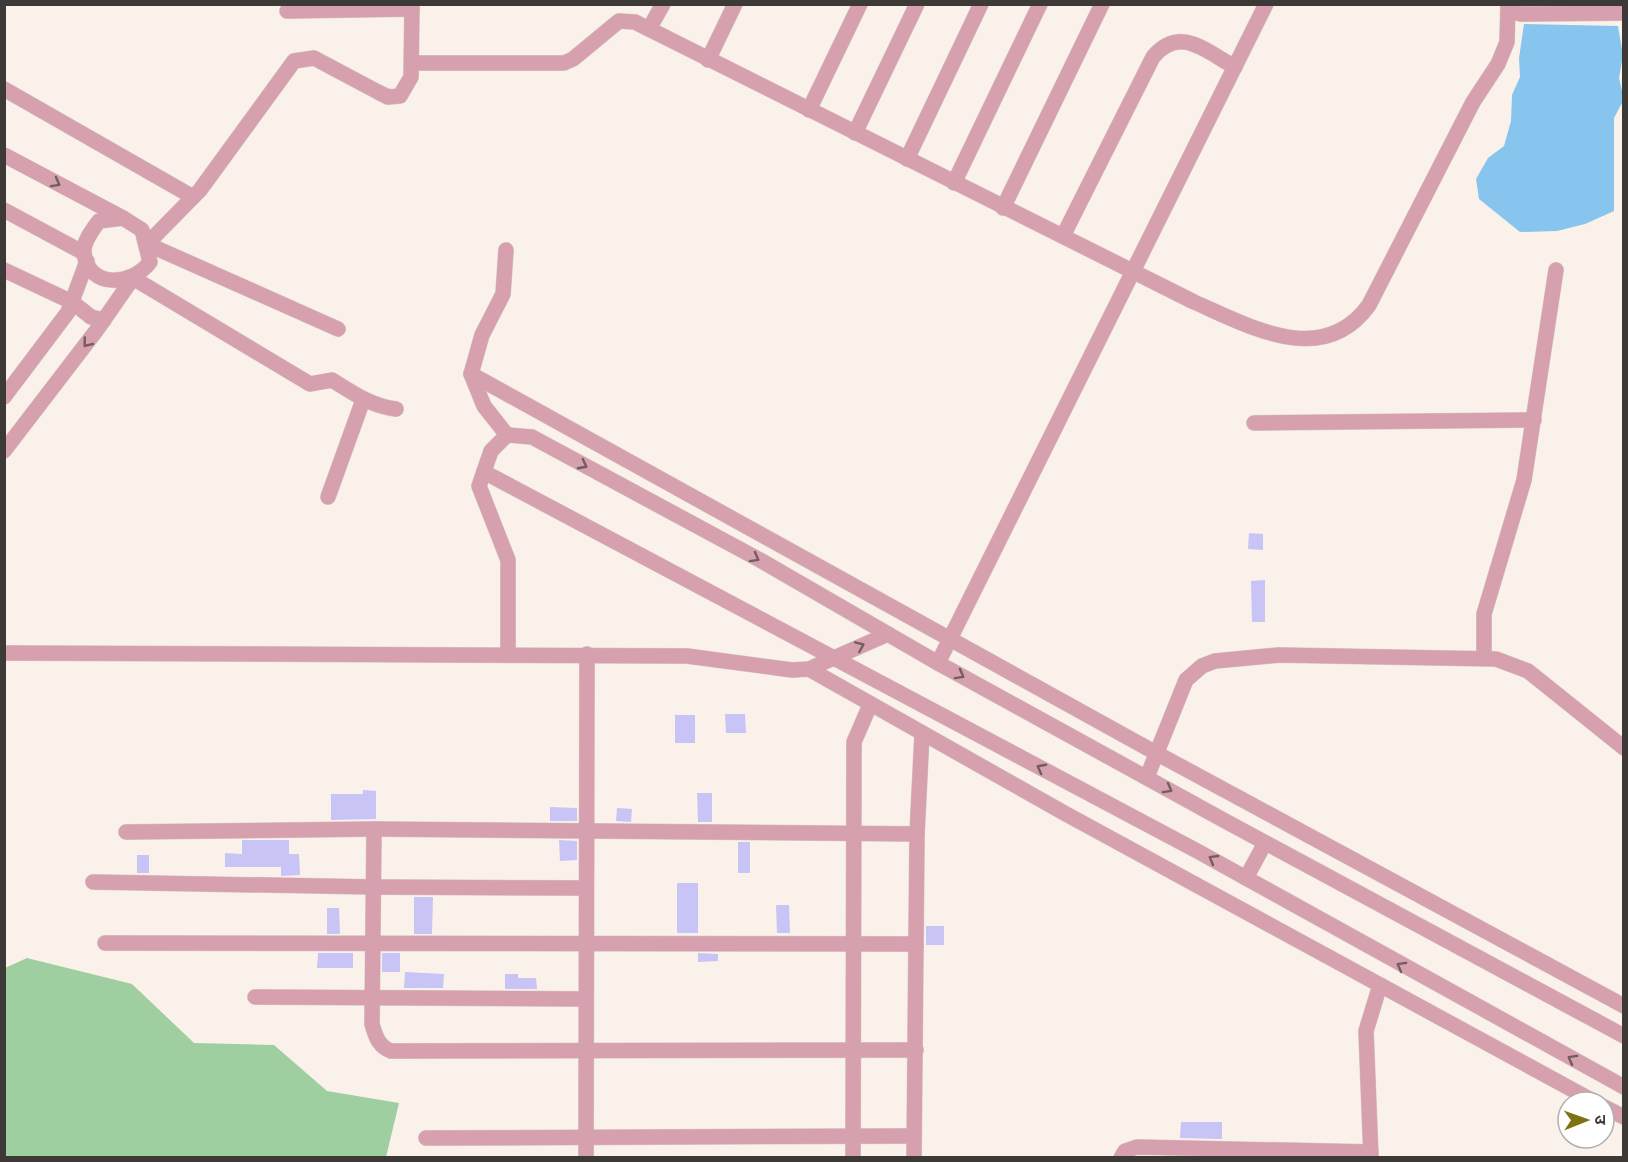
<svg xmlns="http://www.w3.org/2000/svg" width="1628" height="1162" font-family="Montserrat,'Noto Sans Devanagari',sans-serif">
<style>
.green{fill:#9fcea1}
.water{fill:#87c4ee}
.building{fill:#c8c4f6}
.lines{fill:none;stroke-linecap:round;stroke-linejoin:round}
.minor-casing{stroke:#d5ccc7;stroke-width:16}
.minor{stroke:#d6a0ae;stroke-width:15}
.oneway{stroke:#735d61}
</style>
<rect width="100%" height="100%" fill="#fbf1eb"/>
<polygon class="green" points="27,958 132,984 194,1043 274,1045 327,1091 399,1103 386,1157 5,1157 5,968"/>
<polygon class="water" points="1524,24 1618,26 1623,55 1619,78 1624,99 1614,118 1614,211 1585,224 1557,231 1520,232 1479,199 1476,179 1488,158 1504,146 1511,121 1512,95 1520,77 1519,58"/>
<g class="building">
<polygon points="1249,533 1263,534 1263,550 1248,549"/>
<polygon points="1265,580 1265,622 1252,622 1251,581"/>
<polygon points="725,714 745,714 746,733 726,733"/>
<rect x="675" y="715" width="20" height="28"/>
<polygon points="363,790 376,791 376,819 331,820 331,794 363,794"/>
<polygon points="697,793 712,793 712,822 698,822"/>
<polygon points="550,807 577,808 577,821 550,821"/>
<polygon points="617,808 632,809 631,822 616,821"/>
<polygon points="242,840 289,840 289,854 299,854 300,875 281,876 281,867 225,867 225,853 242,854"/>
<polygon points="559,840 577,841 577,860 560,861"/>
<rect x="738" y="842" width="12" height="31"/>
<rect x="137" y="855" width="12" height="18"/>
<rect x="677" y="883" width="21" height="50"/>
<polygon points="414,897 433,897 432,934 414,934"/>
<polygon points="776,905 789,905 790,933 777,933"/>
<polygon points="327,908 339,908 340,934 327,934"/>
<rect x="926" y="926" width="18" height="19"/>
<polygon points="318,953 353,953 353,968 317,968"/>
<rect x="382" y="953" width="18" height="19"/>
<polygon points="698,953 718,954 718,961 698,962"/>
<polygon points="405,972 444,974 443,988 404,988"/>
<polygon points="505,974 518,974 518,978 536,978 537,989 505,989"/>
<polygon points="1181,1122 1222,1122 1222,1139 1180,1138"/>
</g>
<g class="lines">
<defs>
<g id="minor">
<polyline points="1508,4 1514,12 1521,14 1624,13"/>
<polyline points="287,11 412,9"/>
<polyline points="649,29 663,4"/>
<polyline points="708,60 735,4"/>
<path d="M 412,63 L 564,63 L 573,59 L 619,21 L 635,22 L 1194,302 C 1249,326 1323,369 1369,305 L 1473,102 L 1498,64 L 1507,42 L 1508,5"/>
<polyline points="4,89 193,197"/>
<polyline points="809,110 860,4"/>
<polyline points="855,133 917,4"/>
<polyline points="4,155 123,218"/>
<polyline points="907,159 981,4"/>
<polyline points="954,183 1040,4"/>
<polyline points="1003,208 1102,4"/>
<polyline points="4,210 84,253"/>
<path d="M 123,218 L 142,230 L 150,262 C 132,286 90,289 84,254 C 82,243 93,229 99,221 Z"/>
<path d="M 1063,236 L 1153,57 C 1180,25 1205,51 1235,67"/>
<polyline points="506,250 503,294 482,335 471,374 484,406 507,435"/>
<polyline points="4,270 72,302 91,317 104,320"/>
<polyline points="338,329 147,244 200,190 294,61 314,58 378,92 388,97 400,96 411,77 412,4"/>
<polyline points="471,374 1156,753 1624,1006"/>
<polyline points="4,397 68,312 87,261"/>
<polyline points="1254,423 1534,420"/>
<path d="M 4,451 L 96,331 L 133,278 L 310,384 L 332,380 C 353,393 371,406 396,409"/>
<polyline points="484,472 1199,852 1624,1087"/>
<polyline points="328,497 363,400"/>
<polyline points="4,653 687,656 792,670 809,669 888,634"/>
<polyline points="508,655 508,560 479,486 491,451 507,435 532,437 760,560 938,663 1227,822 1624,1036"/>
<polyline points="1484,658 1484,614 1524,480 1556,270"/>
<polyline points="938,663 1266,4"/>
<polyline points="809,669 1066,814 1595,1102"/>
<polyline points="1147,777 1186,680 1202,666 1215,661 1279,655 1496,659 1528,671 1624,748"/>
<path d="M 374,829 L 372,1024 C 376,1037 378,1046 391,1051 L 916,1050"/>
<polyline points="126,832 374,829 917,834"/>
<polyline points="1246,878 1265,843"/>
<polyline points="93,882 374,887 586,888"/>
<polyline points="105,943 916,944"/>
<polyline points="255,997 585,999"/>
<polyline points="1604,1107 1624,1117"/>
<polyline points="426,1138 914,1136"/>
<polyline points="586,1158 587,654"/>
<polyline points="853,1158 854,742 870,705"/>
<polyline points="914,1158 917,834 922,734"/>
<polyline points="1121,1158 1125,1151 1137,1147 1371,1152"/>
<polyline points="1371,1158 1366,1031 1380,985"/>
</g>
</defs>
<use href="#minor" class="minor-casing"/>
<use href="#minor" class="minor"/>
</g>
<defs><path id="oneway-chevron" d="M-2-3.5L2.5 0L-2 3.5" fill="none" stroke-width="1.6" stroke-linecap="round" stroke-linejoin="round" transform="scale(1.5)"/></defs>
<g class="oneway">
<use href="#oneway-chevron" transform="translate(56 183) rotate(29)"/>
<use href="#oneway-chevron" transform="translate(87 343) rotate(129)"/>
<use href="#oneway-chevron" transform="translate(583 465) rotate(28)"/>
<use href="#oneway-chevron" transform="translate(755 558) rotate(29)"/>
<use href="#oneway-chevron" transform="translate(860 646) rotate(-23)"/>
<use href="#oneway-chevron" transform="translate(960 675) rotate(29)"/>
<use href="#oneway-chevron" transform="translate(1041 768) rotate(-152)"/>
<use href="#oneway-chevron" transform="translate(1168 789) rotate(29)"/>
<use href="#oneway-chevron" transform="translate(1213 859) rotate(-150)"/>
<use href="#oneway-chevron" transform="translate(1401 966) rotate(-151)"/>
<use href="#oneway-chevron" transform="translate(1572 1059) rotate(-151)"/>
</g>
<rect width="1628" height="1162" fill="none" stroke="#3d3937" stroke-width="12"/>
<g transform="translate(1586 1120) rotate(89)"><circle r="28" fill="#ffffff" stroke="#b1b0af" stroke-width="1.5"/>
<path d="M0-4.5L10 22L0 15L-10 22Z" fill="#807111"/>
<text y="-9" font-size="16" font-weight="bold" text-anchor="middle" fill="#3d3937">उ</text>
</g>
</svg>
